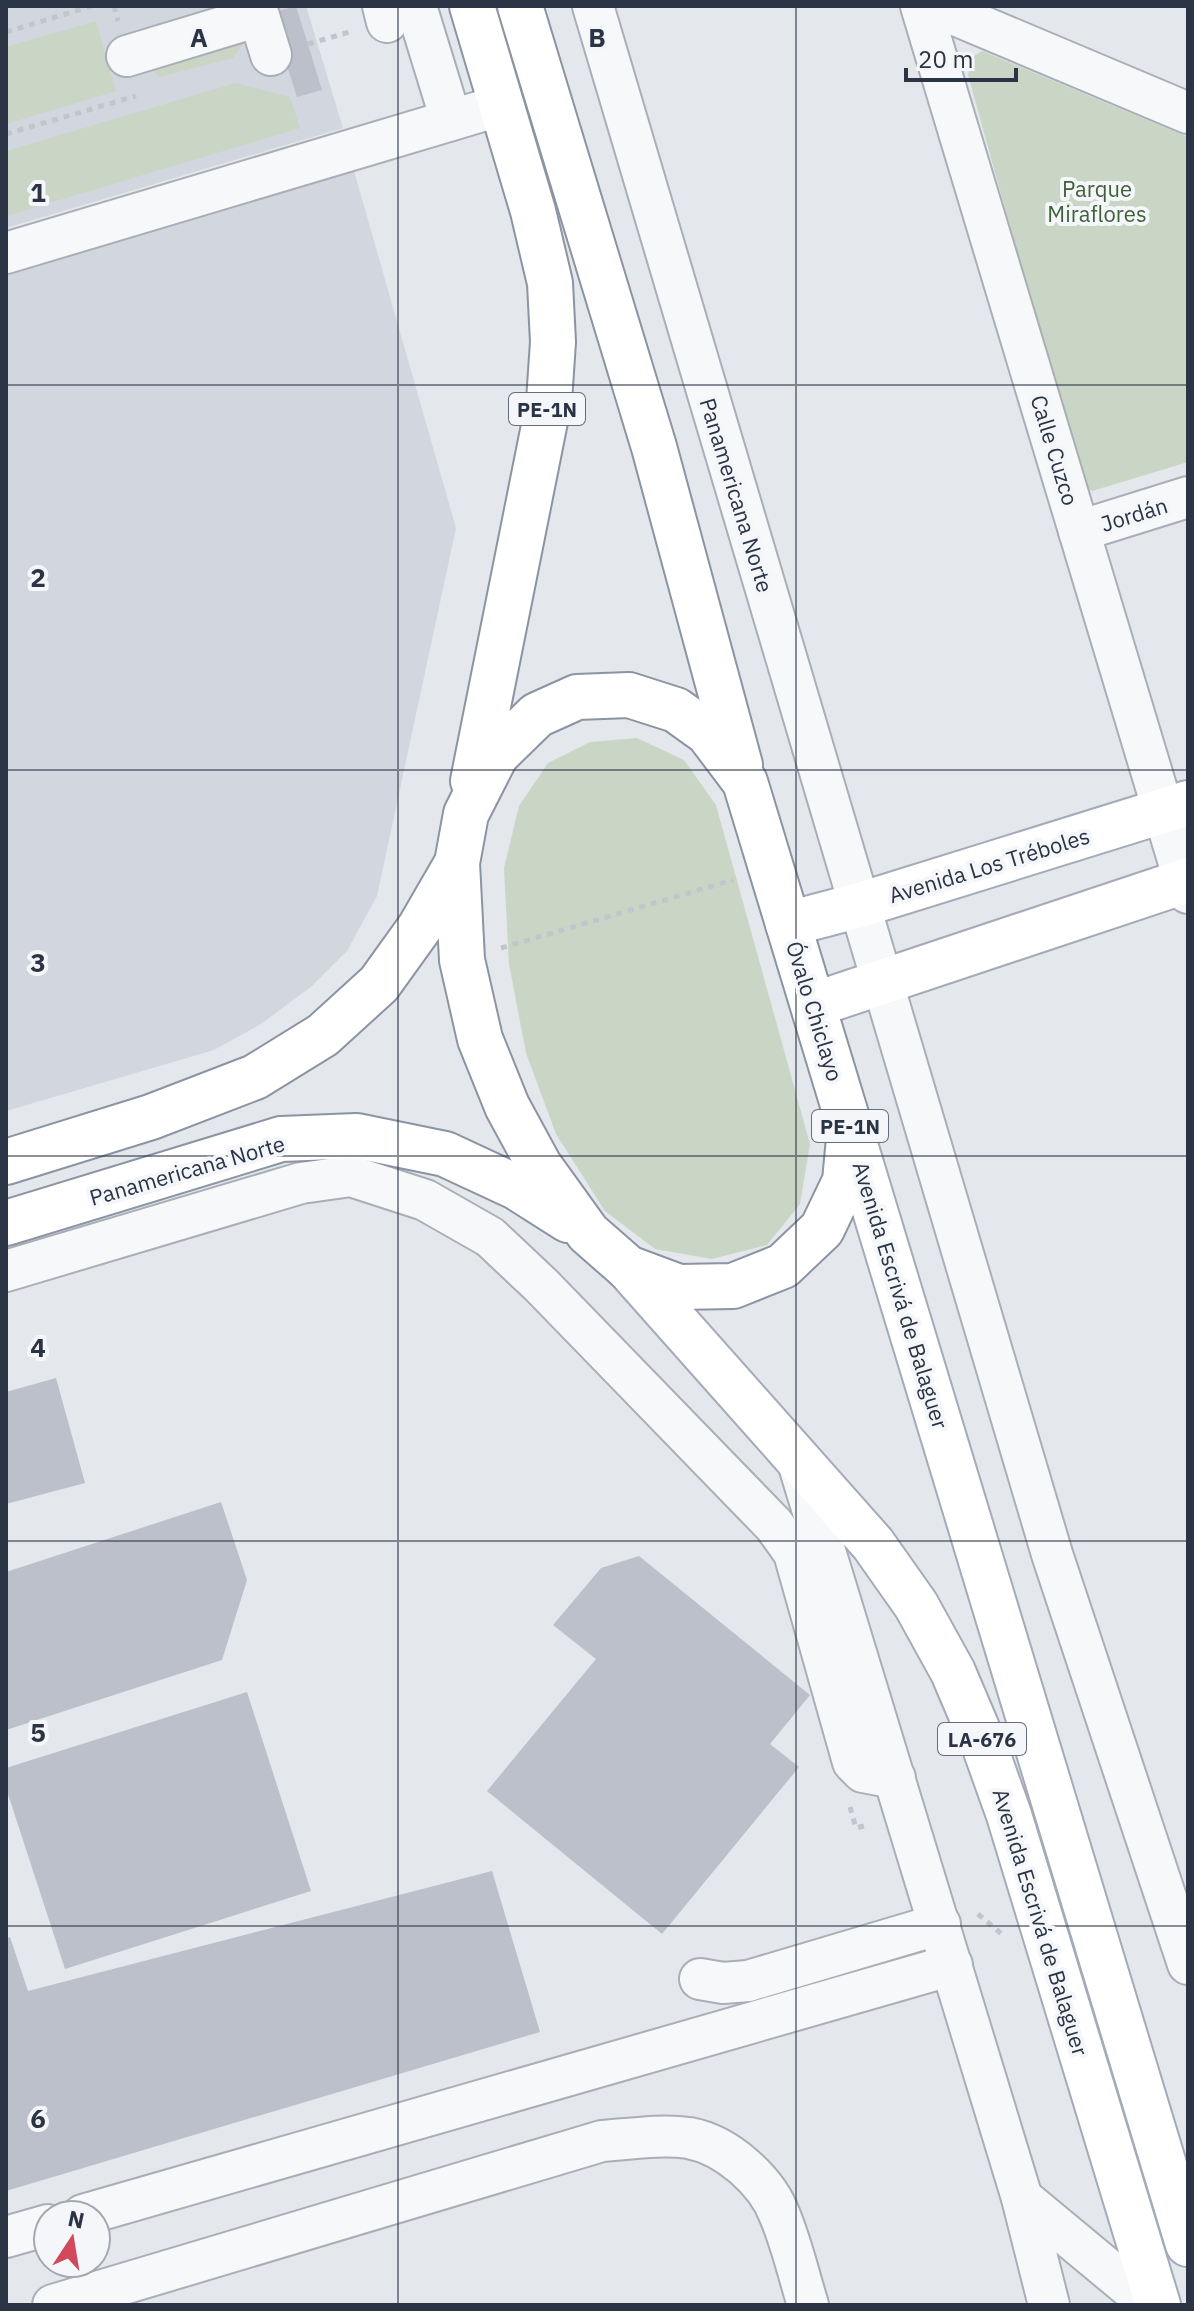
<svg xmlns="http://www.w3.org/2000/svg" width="1194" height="2311" font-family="'IBM Plex Sans',sans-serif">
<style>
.built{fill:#d2d6de}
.green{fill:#c9d6c5}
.building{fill:#bbc0ca}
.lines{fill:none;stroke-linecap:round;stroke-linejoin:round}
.minor-casing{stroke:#a9aeb7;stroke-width:44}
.major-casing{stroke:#a3abb8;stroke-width:48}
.highway-casing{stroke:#8b94a3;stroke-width:48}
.path{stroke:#c2c5cb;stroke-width:5;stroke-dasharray:6 6;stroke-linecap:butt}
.minor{stroke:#f7f8fa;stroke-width:40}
.major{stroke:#fff;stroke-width:44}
.highway{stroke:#fff;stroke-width:44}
.grid{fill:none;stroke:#2b3445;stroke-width:2;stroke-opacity:0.55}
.labels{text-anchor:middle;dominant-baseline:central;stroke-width:8;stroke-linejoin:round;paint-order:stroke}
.shield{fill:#f4f6f9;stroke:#676e7b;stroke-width:2}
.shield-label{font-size:20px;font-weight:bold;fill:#2b3445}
.park-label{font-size:22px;fill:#3f6138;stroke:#f4f6f9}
.street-label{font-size:22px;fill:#2b3445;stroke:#f4f6f9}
.grid-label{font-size:26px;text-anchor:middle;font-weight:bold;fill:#2b3445;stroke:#f4f6f9;stroke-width:8;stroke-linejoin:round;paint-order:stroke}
</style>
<rect width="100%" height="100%" fill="#e4e7ec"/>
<g class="built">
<polygon points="6,6 306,6 343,128 6,228"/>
<polygon points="352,164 456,528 377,896 347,951 312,986 261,1024 214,1050 6,1111 6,267"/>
</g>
<g class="green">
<polygon points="96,21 116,91 6,124 6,47"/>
<polygon points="253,30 233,58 159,77 151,69"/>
<polygon points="982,51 1188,137 1188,462 1092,491 1081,483 968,75 971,58"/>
<polygon points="236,83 290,97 300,128 6,216 6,151"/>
<polygon points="637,738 684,760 716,805 810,1144 800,1204 767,1245 712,1259 655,1249 605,1211 556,1134 526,1053 509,964 504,868 519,806 548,763 590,742"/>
</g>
<g class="building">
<polygon points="296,6 322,90 297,97 270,13"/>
<polygon points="56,1378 85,1483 6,1504 6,1392"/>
<polygon points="221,1502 247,1580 222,1660 6,1730 6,1572"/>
<polygon points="639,1556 810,1695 770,1744 799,1767 662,1934 487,1791 596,1659 553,1625 601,1568"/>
<polygon points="247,1692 311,1891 65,1969 6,1788 6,1768"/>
<polygon points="492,1871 540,2032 6,2191 6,1939 10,1937 28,1991"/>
</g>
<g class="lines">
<defs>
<g id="minor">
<polyline points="383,6 387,22"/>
<polyline points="416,6 451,120"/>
<polyline points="593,6 1052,1554 1188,1964"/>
<polyline points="921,6 1188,893"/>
<polyline points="934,6 1188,113"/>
<polyline points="127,56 259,16 271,55"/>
<polyline points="6,253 502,105"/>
<polyline points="1079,531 1188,497"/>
<polyline points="6,1271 301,1183 351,1176 425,1200 490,1237 541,1285 774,1525 794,1553 853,1762 863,1772 895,1778"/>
<polyline points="797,1459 1022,2198 1049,2305"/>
<polyline points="700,1979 723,1983 748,1981 940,1924"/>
<polyline points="1022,2198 1151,2305"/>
<polyline points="83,2215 952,1965"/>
<polyline points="6,2237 48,2225"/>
<path d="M 53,2305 L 602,2141 C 630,2139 661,2134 689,2138 C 727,2145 767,2181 780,2216 C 792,2245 799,2276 808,2305"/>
</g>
<g id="major">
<polyline points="788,924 860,905 1188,803"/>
<polyline points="813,1005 1188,880"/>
<polyline points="850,1128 1188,2244"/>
<polyline points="628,1268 873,1544 916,1605 953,1672 984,1745 1009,1815 1158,2305"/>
</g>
<g id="highway">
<polyline points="472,6 533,211 550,283 553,342 549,401 473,781"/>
<polyline points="520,6 654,447 740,765"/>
<polyline points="6,1162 151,1117 255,1077 323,1035 379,984 420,927 457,863 466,814 496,755 537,715 577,697 629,695 676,710 708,733 745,782 850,1128 845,1181 822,1229 783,1266 733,1286 679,1287 628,1268 588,1233 539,1165 507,1106 480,1039 462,960 457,863"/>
<polyline points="6,1223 281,1139 357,1136 445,1154 516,1187 568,1220"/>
</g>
</defs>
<use href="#minor" class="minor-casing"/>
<use href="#major" class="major-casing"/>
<use href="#highway" class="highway-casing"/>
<g class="path">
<polyline points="114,6 118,21"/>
<polyline points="6,32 92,6"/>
<polyline points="308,44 353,31"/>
<polyline points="6,134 136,96"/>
<polyline points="501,948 733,880"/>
<polyline points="850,1807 856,1828 868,1825"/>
<polyline points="978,1914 1004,1936"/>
</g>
<use href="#minor" class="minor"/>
<use href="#major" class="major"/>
<use href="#highway" class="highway"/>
</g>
<path class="grid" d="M 398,6 L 398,2305M 796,6 L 796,2305M 6,385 L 1188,385M 6,770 L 1188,770M 6,1156 L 1188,1156M 6,1541 L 1188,1541M 6,1926 L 1188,1926"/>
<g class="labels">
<g class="shield">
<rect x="509" y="393" width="76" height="32" rx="6"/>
<rect x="812" y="1110" width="76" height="32" rx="6"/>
<rect x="938" y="1723" width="88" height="32" rx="6"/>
</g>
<g class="shield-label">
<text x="547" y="409">PE-1N</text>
<text x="850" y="1126">PE-1N</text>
<text x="982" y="1739">LA-676</text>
</g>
<g class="park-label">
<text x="1097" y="188">Parque<tspan x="1097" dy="25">Miraflores</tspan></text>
</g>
<g class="street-label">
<text transform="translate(1055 450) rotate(73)">Calle Cuzco</text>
<text transform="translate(737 495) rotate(73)">Panamericana Norte</text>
<text transform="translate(1134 514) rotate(-17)">Jordán</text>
<text transform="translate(989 865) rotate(-17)">Avenida Los Tréboles</text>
<text transform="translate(815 1011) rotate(73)">Óvalo Chiclayo</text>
<text transform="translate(187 1170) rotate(-16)">Panamericana Norte</text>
<text transform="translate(901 1295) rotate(73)">Avenida Escrivá de Balaguer</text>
<text transform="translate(1041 1922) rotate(73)">Avenida Escrivá de Balaguer</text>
</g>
</g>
<g class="grid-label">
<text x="199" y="47">A</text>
<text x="597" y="47">B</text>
<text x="38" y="202">1</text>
<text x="38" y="587">2</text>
<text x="38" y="972">3</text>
<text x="38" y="1357">4</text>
<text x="38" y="1742">5</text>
<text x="38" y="2128">6</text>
</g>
<rect width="1194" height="2311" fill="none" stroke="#2b3445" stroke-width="16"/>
<g transform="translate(72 2239) rotate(12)"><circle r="38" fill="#f4f6f9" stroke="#a4a8b1" stroke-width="2"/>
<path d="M0-6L14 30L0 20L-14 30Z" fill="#d1495b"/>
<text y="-12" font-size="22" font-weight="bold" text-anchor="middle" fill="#2b3445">N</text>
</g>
<path d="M906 68v12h110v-12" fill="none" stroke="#2b3445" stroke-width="4"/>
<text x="918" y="68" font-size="24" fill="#2b3445" stroke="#f4f6f9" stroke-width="6" paint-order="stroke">20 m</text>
</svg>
